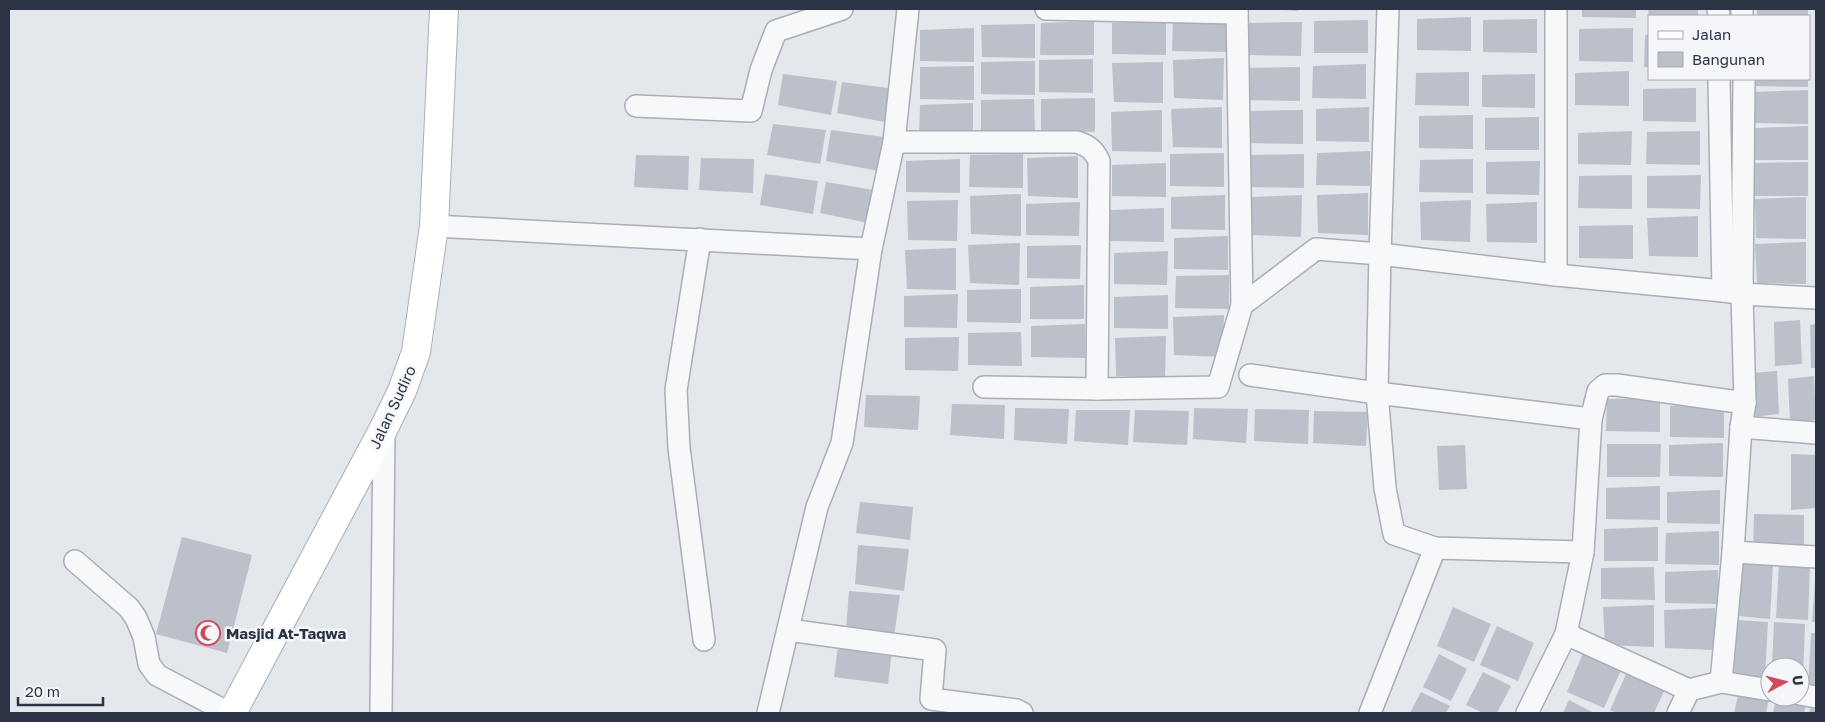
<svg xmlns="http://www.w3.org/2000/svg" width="1825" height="722" font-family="'Golos Text',sans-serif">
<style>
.building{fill:#bbc0ca}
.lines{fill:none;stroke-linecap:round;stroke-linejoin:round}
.street-casing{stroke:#a9aeb7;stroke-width:24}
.secondary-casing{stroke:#a9aeb7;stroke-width:30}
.street{stroke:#f7f8fa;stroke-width:21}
.secondary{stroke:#fff;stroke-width:28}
.labels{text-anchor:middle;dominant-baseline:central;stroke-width:5;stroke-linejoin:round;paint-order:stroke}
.street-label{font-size:15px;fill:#2b3445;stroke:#f4f6f9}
.poi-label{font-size:15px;font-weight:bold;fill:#2b3445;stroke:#f4f6f9;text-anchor:start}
</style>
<rect width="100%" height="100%" fill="#e4e7ec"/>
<g class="building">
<polygon points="1284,9 1298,9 1298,11 1284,10"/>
<polygon points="1582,9 1636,9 1636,18 1582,17"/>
<polygon points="1648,9 1698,9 1698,16 1649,16"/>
<rect x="1757" y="9" width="51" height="7"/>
<polygon points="1471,17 1471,51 1417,50 1417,19"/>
<polygon points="1226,18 1227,52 1172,51 1173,19"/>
<polygon points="1537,19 1537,53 1483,52 1483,20"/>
<polygon points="1368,20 1368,53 1314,53 1314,21"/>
<polygon points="1094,21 1094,55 1040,55 1041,23"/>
<polygon points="1166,21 1166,55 1112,54 1112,23"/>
<polygon points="1302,22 1301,56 1248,55 1248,23"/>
<polygon points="1035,24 1035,58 982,57 981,25"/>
<polygon points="974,28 974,62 920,61 920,30"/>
<polygon points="1633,28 1633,62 1579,61 1579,29"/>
<polygon points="1649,34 1649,67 1644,67 1645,35"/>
<polygon points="1224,58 1223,100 1174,98 1173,60"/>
<polygon points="1093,59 1093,93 1039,92 1039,60"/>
<polygon points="1035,61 1035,95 981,94 981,62"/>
<polygon points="1163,62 1163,103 1114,102 1112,63"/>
<polygon points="1366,64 1366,99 1312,98 1313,66"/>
<polygon points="974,66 974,100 920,99 920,67"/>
<polygon points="1300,67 1300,101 1246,100 1246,68"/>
<polygon points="1629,71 1629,106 1575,105 1575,73"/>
<polygon points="1469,72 1469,106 1415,105 1416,73"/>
<polygon points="783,74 837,81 831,115 778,105"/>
<polygon points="1535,74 1535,108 1482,107 1482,75"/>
<polygon points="1754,79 1808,79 1808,87 1754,86"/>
<polygon points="842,82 895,89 890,123 837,113"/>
<polygon points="1696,88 1696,122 1643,121 1643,89"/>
<polygon points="1808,90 1808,124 1754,123 1754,92"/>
<polygon points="1095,98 1095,132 1041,131 1041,99"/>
<polygon points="1034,99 1035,132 981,132 981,100"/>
<polygon points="973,103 973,137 919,137 920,105"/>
<polygon points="1222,107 1222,148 1173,147 1171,109"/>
<polygon points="1369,107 1369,142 1316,141 1316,109"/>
<polygon points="1162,110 1162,152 1112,151 1111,112"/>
<polygon points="1303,110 1303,144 1249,143 1250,111"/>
<polygon points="1473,115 1473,149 1419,148 1419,116"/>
<polygon points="1539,117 1539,150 1485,150 1485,118"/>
<polygon points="773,124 826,130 820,164 767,155"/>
<polygon points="1808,126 1808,160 1754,160 1755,128"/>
<polygon points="831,130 884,137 879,171 826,161"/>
<polygon points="1632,131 1631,165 1578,164 1578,133"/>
<polygon points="1700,131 1700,165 1646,164 1647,132"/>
<polygon points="1370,151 1370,186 1316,185 1317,153"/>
<polygon points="1224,153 1224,187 1170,186 1170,154"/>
<polygon points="1023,154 1023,188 969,187 970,155"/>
<polygon points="1304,154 1304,188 1250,187 1251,155"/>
<polygon points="636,155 689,156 688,190 634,187"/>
<polygon points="1078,156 1078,198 1028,196 1027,158"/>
<polygon points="701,158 754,159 753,193 699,190"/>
<polygon points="960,159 960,193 906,192 906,161"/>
<polygon points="1473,159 1473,193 1419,192 1420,160"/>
<polygon points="1540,161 1539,195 1486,194 1486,162"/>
<polygon points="1808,162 1808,196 1754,196 1755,163"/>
<polygon points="1166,163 1166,197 1112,196 1112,165"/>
<polygon points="765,174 818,181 813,214 760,205"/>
<polygon points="1632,175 1632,209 1578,208 1579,176"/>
<polygon points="1701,175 1700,209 1647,208 1647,176"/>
<polygon points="826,182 879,191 873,224 820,213"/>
<polygon points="1368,193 1368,235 1318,233 1317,195"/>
<polygon points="1021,194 1021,236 971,234 970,196"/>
<polygon points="1225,195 1225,230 1171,229 1171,197"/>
<polygon points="1302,195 1301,237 1252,235 1250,197"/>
<polygon points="1806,197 1806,239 1756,238 1755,199"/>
<polygon points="958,200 957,241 908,240 907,201"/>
<polygon points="1471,200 1470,242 1421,240 1420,202"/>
<polygon points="1080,202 1079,236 1026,235 1026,204"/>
<polygon points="1537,202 1537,243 1487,242 1486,204"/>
<polygon points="1164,208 1164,242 1110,241 1110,210"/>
<polygon points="1698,216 1698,257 1649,256 1647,218"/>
<polygon points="1633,225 1633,259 1579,258 1579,226"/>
<polygon points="1228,236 1228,270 1174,269 1174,238"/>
<polygon points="1806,242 1806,284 1757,283 1755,244"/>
<polygon points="1020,243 1019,285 970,283 968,245"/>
<polygon points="1081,245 1080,279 1027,278 1027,246"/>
<polygon points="956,248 956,290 907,289 905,250"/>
<polygon points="1168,251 1167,285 1114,284 1114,253"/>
<polygon points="1229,275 1229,309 1175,308 1176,276"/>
<polygon points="1084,285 1084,319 1030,319 1030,287"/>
<polygon points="1021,289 1021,323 967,322 967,290"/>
<polygon points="958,294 957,328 904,327 904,296"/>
<polygon points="1168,295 1168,329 1114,328 1114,297"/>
<polygon points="1224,315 1223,357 1174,355 1173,317"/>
<polygon points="1800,320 1802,364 1775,366 1774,322"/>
<polygon points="1085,324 1085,358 1031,357 1031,326"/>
<polygon points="1816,324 1816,368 1811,368 1810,325"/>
<polygon points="1021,332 1022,366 968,365 968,333"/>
<polygon points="1166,336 1165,378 1116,376 1115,338"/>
<polygon points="959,337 958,371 905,370 905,338"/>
<polygon points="1777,371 1779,414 1752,417 1750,373"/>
<polygon points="1814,376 1816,420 1790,423 1788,379"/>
<polygon points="866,395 920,396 918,430 864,427"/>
<polygon points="1660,398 1660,432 1606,431 1607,399"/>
<polygon points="952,404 1005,405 1004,439 950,435"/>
<polygon points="1724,404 1724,438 1670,437 1670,406"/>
<polygon points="1015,408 1069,409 1067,444 1014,440"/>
<polygon points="1194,408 1248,409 1246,443 1193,439"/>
<polygon points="1255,409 1309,410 1308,444 1254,441"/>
<polygon points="1076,410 1130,410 1128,445 1074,441"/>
<polygon points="1135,410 1189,411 1187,445 1133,442"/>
<polygon points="1314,411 1368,412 1366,446 1313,443"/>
<polygon points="1723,443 1723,477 1669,476 1669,445"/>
<polygon points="1607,444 1661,444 1660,477 1607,477"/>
<polygon points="1465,445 1467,489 1439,490 1437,446"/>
<polygon points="1791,454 1816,455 1816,508 1791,510"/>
<polygon points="1660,486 1660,520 1606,519 1606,488"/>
<polygon points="1720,490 1720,524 1667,523 1667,492"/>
<polygon points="860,502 913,507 910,540 856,533"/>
<polygon points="1754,514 1804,515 1804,553 1753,552"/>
<polygon points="1658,527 1658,561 1604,561 1604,529"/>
<polygon points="1719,531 1719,565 1665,564 1666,533"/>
<polygon points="182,537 252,555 227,653 156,634"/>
<polygon points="858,545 909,549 904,591 855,584"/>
<polygon points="1742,562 1773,564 1770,619 1739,616"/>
<polygon points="1779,563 1810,565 1808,620 1776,618"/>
<polygon points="1654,567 1655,600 1601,599 1601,568"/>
<polygon points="1718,570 1718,604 1665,603 1665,572"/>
<polygon points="1815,582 1816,582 1816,622 1812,622"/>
<polygon points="849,591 900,595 894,637 846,630"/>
<polygon points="1654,605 1654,647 1605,645 1603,607"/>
<polygon points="1453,607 1491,624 1474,662 1437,646"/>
<polygon points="1715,608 1715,650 1665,648 1664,610"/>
<polygon points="1737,620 1768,622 1765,677 1734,675"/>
<polygon points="1774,622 1805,624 1803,679 1800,679 1800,667 1772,667"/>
<polygon points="1497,626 1534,643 1518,681 1480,665"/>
<polygon points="1811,633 1816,633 1816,688 1808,687"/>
<polygon points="838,646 892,650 888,684 834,677"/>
<polygon points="1583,653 1621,670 1604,708 1567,692"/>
<polygon points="1439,654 1467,669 1451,701 1423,687"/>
<polygon points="1483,672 1511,686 1497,713 1483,713 1466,705"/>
<polygon points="1627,672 1665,689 1654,713 1617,713 1610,710"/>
<polygon points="1739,691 1769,697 1766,713 1734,713"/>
<polygon points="1421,692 1450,706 1446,713 1410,713"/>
<polygon points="1776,698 1806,703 1804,713 1773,713"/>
<polygon points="1569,700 1594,713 1563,713"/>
<polygon points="1811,705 1816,706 1816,713 1809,713"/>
</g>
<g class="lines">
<defs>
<g id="street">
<polyline points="1046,9 1237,13"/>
<polyline points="1237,9 1242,305"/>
<polyline points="1388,9 1380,254 1377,393 1385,488 1394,534 1435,548 1583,552"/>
<polyline points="1556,9 1556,275"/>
<polyline points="1718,9 1719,16"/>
<polyline points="1742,9 1742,16"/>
<polyline points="1719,79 1723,291"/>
<polyline points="636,106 751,111 761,70 776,31 842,9"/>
<path d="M 894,142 L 1077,142 C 1089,146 1094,150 1099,161 L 1097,389 L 1218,387 L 1242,305 L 1316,249 L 1380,254 L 1556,275 L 1723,291 L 1742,294 L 1816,298"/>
<polyline points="434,226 871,249"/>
<polyline points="700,239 676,390 679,448 704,640"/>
<polyline points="1250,375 1377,393 1591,419"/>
<polyline points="984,387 1097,389"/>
<polyline points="1741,427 1816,433"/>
<polyline points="1733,552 1816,557"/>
<polyline points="75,561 129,608 136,618 144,637 149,664 157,675 229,713"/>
<polyline points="788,630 935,650 931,699 1016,710 1022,713"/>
<polyline points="1566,634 1689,690 1721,682 1770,690"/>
<polyline points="1721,682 1733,552 1741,427 1745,403 1742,294 1744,79"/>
<polyline points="1800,694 1816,697"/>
<polyline points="381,713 384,430"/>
<polyline points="768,713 817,507 842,443 871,249 894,142 908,9"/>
<polyline points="1370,713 1435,548"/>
<polyline points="1527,713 1566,634 1583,552 1591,419 1598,391 1605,385 1617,385 1745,403"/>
<polyline points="1678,713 1689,690"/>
</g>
<polyline id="secondary" points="232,713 384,428 402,391 416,352 434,226 444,9"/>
</defs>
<use href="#street" class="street-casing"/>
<use href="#secondary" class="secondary-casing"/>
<use href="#street" class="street"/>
<use href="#secondary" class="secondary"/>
</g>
<defs>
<symbol id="mosque-ring" viewBox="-11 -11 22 22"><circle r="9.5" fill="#f4f6f9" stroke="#d1495b" stroke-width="1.5"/><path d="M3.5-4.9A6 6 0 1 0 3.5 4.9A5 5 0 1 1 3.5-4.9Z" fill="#d1495b"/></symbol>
</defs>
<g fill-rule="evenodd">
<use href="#mosque-ring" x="194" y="619" width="28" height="28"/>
</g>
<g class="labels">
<g class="street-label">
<text transform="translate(392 407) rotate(-65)">Jalan Sudiro</text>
</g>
<g class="poi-label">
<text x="226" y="633">Masjid At-Taqwa</text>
</g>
</g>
<rect width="1825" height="722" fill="none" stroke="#2b3445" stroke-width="20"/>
<rect x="1648" y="15" width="162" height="65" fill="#f4f6f9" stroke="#a4a8b1"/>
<rect x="1658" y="31" width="25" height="8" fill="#ffffff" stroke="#a4a8b1"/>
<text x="1692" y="40" font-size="15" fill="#2b3445">Jalan</text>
<rect x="1658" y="52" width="25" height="15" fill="#bbc0ca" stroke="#a4a8b1"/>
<text x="1692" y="65" font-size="15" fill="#2b3445">Bangunan</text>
<g transform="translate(1785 682) rotate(83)"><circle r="24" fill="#f4f6f9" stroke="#a4a8b1"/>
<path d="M0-4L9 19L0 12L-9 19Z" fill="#d1495b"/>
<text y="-8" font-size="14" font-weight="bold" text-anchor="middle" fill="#2b3445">U</text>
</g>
<path d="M18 697v8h85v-8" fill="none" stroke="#2b3445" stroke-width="2.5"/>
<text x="25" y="697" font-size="15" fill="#2b3445" stroke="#f4f6f9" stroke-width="4" paint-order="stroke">20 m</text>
</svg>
